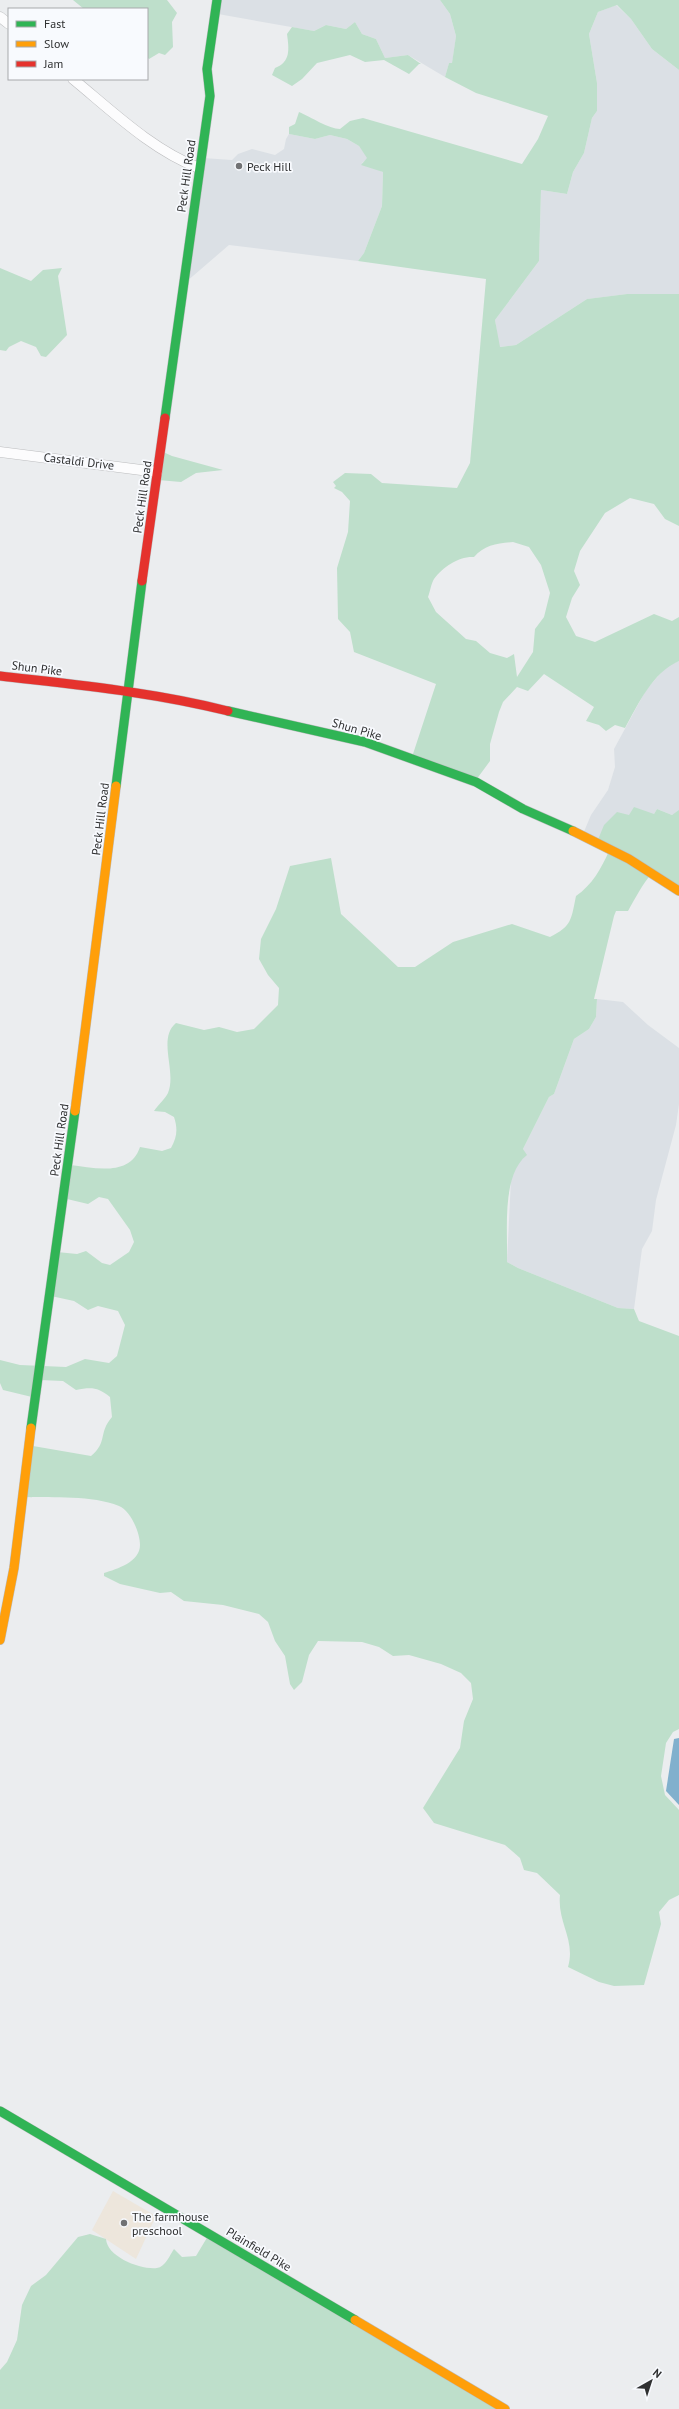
<svg xmlns="http://www.w3.org/2000/svg" width="679" height="2409" font-family="'PT Sans',sans-serif">
<style>
.built{fill:#dbe0e5}
.education{fill:#ede6dc}
.green{fill:#bedfcb;fill-rule:evenodd}
.water{fill:#81b0cd}
.lines{fill:none;stroke-linecap:round;stroke-linejoin:round}
.street-casing{stroke:#bcbdbf;stroke-width:11}
.fast-casing{stroke:#bcbdbf;stroke-width:10}
.slow-casing{stroke:#bcbdbf;stroke-width:10}
.jam-casing{stroke:#bcbdbf;stroke-width:10}
.street{stroke:#fcfcfd;stroke-width:10}
.fast{stroke:#30b455;stroke-width:9}
.slow{stroke:#ff9f0a;stroke-width:9}
.jam{stroke:#e5322d;stroke-width:9}
.poi-dot{fill:#717274;stroke:#f8fafe;stroke-width:1.5}
.labels{text-anchor:middle;dominant-baseline:central;stroke-width:3.5;stroke-linejoin:round;paint-order:stroke}
.poi-label{font-size:12px;fill:#2f3031;stroke:#f8fafe;text-anchor:start}
.street-label{font-size:12px;fill:#2f3031;stroke:#f8fafe}
</style>
<rect width="100%" height="100%" fill="#ebedef"/>
<g class="built">
<polygon points="218,0 440,0 450,14 456,36 452,64 449,63 445,77 408,55 385,58 376,39 362,34 355,22 346,29 326,25 314,31 218,14"/>
<polygon points="616,5 631,19 652,49 679,70 679,294 627,294 587,299 516,345 499,347 495,320 539,261 541,190 567,194 573,172 584,153 592,118 597,111 597,83 589,34 598,12"/>
<polygon points="289,134 315,139 330,135 347,139 359,146 368,158 362,163 383,172 382,206 364,253 358,261 229,245 186,282 203,158 232,160 238,154 252,149 275,155 284,149 286,139"/>
<polygon points="679,661 679,811 672,815 657,809 654,814 629,816 597,842 583,834 591,815 608,790 615,767 614,749 646,690 667,666"/>
<polygon points="597,999 623,1002 648,1025 679,1048 679,1104 676,1125 656,1200 652,1231 642,1249 634,1309 618,1308 518,1268 507,1262 511,1179 519,1160 526,1155 523,1149 549,1097 554,1094 574,1039 589,1029 596,1017"/>
</g>
<polygon class="education" points="113,2191 156,2216 136,2259 92,2230"/>
<g class="green">
<polygon points="73,0 167,0 177,13 172,22 173,47 165,55 159,53 149,59 147,57 147,9 84,9"/>
<path d="M 440,0 L 679,0 L 679,70 L 652,49 L 631,19 L 617,5 L 598,12 L 589,34 L 597,83 L 597,111 L 592,118 L 584,153 L 573,172 L 567,194 L 541,190 L 539,261 L 495,320 L 500,347 L 516,345 L 587,299 L 627,294 L 679,294 L 679,526 L 665,519 L 654,504 L 630,498 L 605,513 L 580,551 L 574,571 L 580,585 L 572,598 L 566,617 L 576,636 L 595,642 L 654,614 L 672,621 L 679,617 L 679,661 C 652,673 639,703 625,728 L 615,725 L 606,731 L 599,725 L 586,721 L 594,707 L 544,674 L 528,691 L 517,687 L 503,702 L 499,712 L 490,744 L 490,761 L 476,780 L 412,757 L 436,684 L 354,652 L 350,632 L 338,619 L 337,568 L 348,532 L 350,501 L 342,492 L 334,488 L 336,486 L 333,482 L 345,473 L 371,474 L 382,483 L 457,488 L 470,463 L 486,279 L 358,261 L 364,253 L 382,206 L 383,172 L 361,165 L 367,158 L 359,146 L 347,139 L 330,135 L 315,139 L 289,134 L 289,127 L 295,124 L 299,112 C 311,117 329,129 340,129 L 350,121 L 363,118 L 522,164 L 538,139 L 548,116 L 476,93 L 445,77 L 449,63 L 452,63 L 456,36 L 450,14 ZM 513,542 L 529,547 L 541,565 L 550,593 L 544,617 L 535,629 L 533,652 L 517,677 L 514,654 L 507,658 L 490,653 L 476,641 L 466,639 L 436,612 L 428,597 C 430,592 431,584 434,579 C 443,567 459,556 474,557 C 484,545 498,543 513,542 Z"/>
<path d="M 355,22 L 362,34 L 376,39 L 385,58 L 408,55 L 421,64 L 419,64 L 409,74 L 384,60 L 365,62 L 350,55 L 317,63 L 302,79 L 292,86 L 272,75 L 275,68 C 291,62 289,49 287,34 L 292,27 L 314,31 L 326,25 L 346,29 Z"/>
<polygon points="62,268 58,276 67,335 46,357 41,356 36,347 21,341 9,347 6,351 0,350 0,268 31,281 43,270"/>
<polygon points="161,451 172,456 223,470 196,473 181,482 158,480"/>
<path d="M 634,807 L 654,814 L 657,809 L 672,815 L 679,810 L 679,891 L 652,873 C 642,885 636,897 628,911 L 616,911 L 614,916 L 594,999 L 597,999 L 596,1017 L 589,1029 L 574,1039 L 554,1094 L 549,1097 L 523,1149 L 527,1155 C 501,1175 508,1232 507,1262 L 518,1268 L 618,1308 L 634,1309 L 639,1321 L 679,1336 L 679,1729 L 673,1732 L 666,1743 L 661,1776 L 665,1795 L 679,1810 L 679,1895 L 669,1900 L 659,1912 L 661,1924 L 644,1985 L 614,1986 L 599,1982 L 568,1967 C 576,1940 557,1922 560,1895 L 537,1873 L 524,1870 L 520,1858 L 505,1845 L 434,1823 L 423,1808 L 460,1748 L 464,1721 L 473,1699 L 471,1683 L 461,1673 L 441,1664 L 409,1655 L 393,1656 L 379,1647 L 362,1642 L 318,1641 L 309,1655 L 302,1682 L 294,1690 L 290,1684 L 285,1656 L 275,1641 L 268,1622 L 259,1614 L 223,1605 L 184,1601 L 171,1592 L 160,1593 L 120,1584 L 104,1576 L 104,1573 C 117,1569 140,1562 140,1545 C 140,1533 131,1511 119,1506 C 92,1495 53,1498 25,1497 L 33,1446 L 91,1456 C 108,1442 98,1433 112,1417 L 110,1397 C 98,1387 91,1387 76,1390 L 63,1381 L 40,1380 L 32,1397 L 3,1390 L 0,1383 L 0,1360 L 20,1365 L 66,1367 L 85,1359 L 109,1363 L 117,1356 L 125,1325 L 118,1311 L 98,1306 L 88,1310 L 74,1301 L 51,1296 L 57,1252 L 77,1254 L 86,1251 L 102,1263 L 110,1265 L 129,1252 L 134,1242 L 130,1230 L 108,1199 L 99,1197 L 88,1204 L 67,1199 L 70,1165 C 95,1168 130,1177 140,1147 L 162,1151 L 171,1148 C 177,1137 178,1129 174,1117 L 165,1112 L 154,1111 C 158,1105 165,1099 168,1093 C 177,1071 157,1039 176,1023 L 204,1030 L 219,1027 L 237,1032 L 254,1029 L 278,1005 L 279,988 L 268,975 L 259,959 L 261,939 L 276,909 L 290,866 L 331,858 L 341,914 L 398,967 L 415,967 L 453,942 L 512,924 L 550,937 C 572,926 571,920 576,896 C 592,885 601,869 609,851 L 597,842 L 604,825 L 617,812 L 629,815 Z"/>
<path d="M 90,2234 L 106,2239 C 107,2257 141,2270 157,2268 C 165,2267 170,2255 174,2249 L 182,2257 L 196,2256 L 208,2236 L 500,2409 L 0,2409 L 0,2370 L 7,2362 L 17,2340 L 22,2305 L 31,2286 L 46,2275 L 78,2237 Z"/>
</g>
<polygon class="water" points="679,1738 679,1805 666,1791 674,1739"/>
<g class="lines">
<defs>
<g id="street">
<polyline points="0,17 9,24"/>
<path d="M 73,79 C 112,111 152,150 199,168"/>
<polyline points="0,452 157,472"/>
</g>
<g id="fast">
<polyline points="165,418 210,96 207,69 217,0"/>
<polyline points="228,711 365,742 476,782 523,809 573,831"/>
<polyline points="116,786 142,581"/>
<polyline points="31,1428 75,1111"/>
<polyline points="0,2111 355,2320"/>
</g>
<g id="slow">
<polyline points="573,831 629,859 679,891"/>
<polyline points="75,1111 116,786"/>
<polyline points="0,1640 14,1568 31,1428"/>
<polyline points="355,2320 505,2409"/>
</g>
<g id="jam">
<polyline points="142,581 165,418"/>
<path d="M 0,676 C 77,685 153,692 228,711"/>
</g>
</defs>
<use href="#street" class="street-casing"/>
<use href="#fast" class="fast-casing"/>
<use href="#slow" class="slow-casing"/>
<use href="#jam" class="jam-casing"/>
<use href="#street" class="street"/>
<use href="#fast" class="fast"/>
<use href="#slow" class="slow"/>
<use href="#jam" class="jam"/>
</g>
<g class="poi-dot">
<circle cx="239" cy="166" r="4"/>
<circle cx="124" cy="2223" r="4"/>
</g>
<g class="labels">
<g class="poi-label">
<text x="247" y="166">Peck Hill</text>
<text x="132" y="2216">The farmhouse<tspan x="132" dy="14">preschool</tspan></text>
</g>
<g class="street-label">
<text transform="translate(186 176) rotate(-82)">Peck Hill Road</text>
<text transform="translate(79 461) rotate(7)">Castaldi Drive</text>
<text transform="translate(142 497) rotate(-82)">Peck Hill Road</text>
<text transform="translate(37 668) rotate(7)">Shun Pike</text>
<text transform="translate(357 729) rotate(16)">Shun Pike</text>
<text transform="translate(100 819) rotate(-83)">Peck Hill Road</text>
<text transform="translate(59 1140) rotate(-82)">Peck Hill Road</text>
<text transform="translate(259 2249) rotate(31)">Plainfield Pike</text>
</g>
</g>
<rect x="8" y="8" width="140" height="72" fill="#f8fafe" stroke="#a8a9ac"/>
<rect x="16" y="21" width="20" height="6" fill="#30b455" stroke="#a8a9ac"/>
<text x="44" y="28" font-size="12" fill="#2f3031">Fast</text>
<rect x="16" y="41" width="20" height="6" fill="#ff9f0a" stroke="#a8a9ac"/>
<text x="44" y="48" font-size="12" fill="#2f3031">Slow</text>
<rect x="16" y="61" width="20" height="6" fill="#e5322d" stroke="#a8a9ac"/>
<text x="44" y="68" font-size="12" fill="#2f3031">Jam</text>
<g transform="translate(651 2381) rotate(39)" stroke="#f8fafe" stroke-width="3" paint-order="stroke">
<path d="M0-3L7 15L0 10L-7 15Z" fill="#2f3031"/>
<text y="-6" font-size="11" font-weight="bold" text-anchor="middle" fill="#2f3031">N</text>
</g>
</svg>
